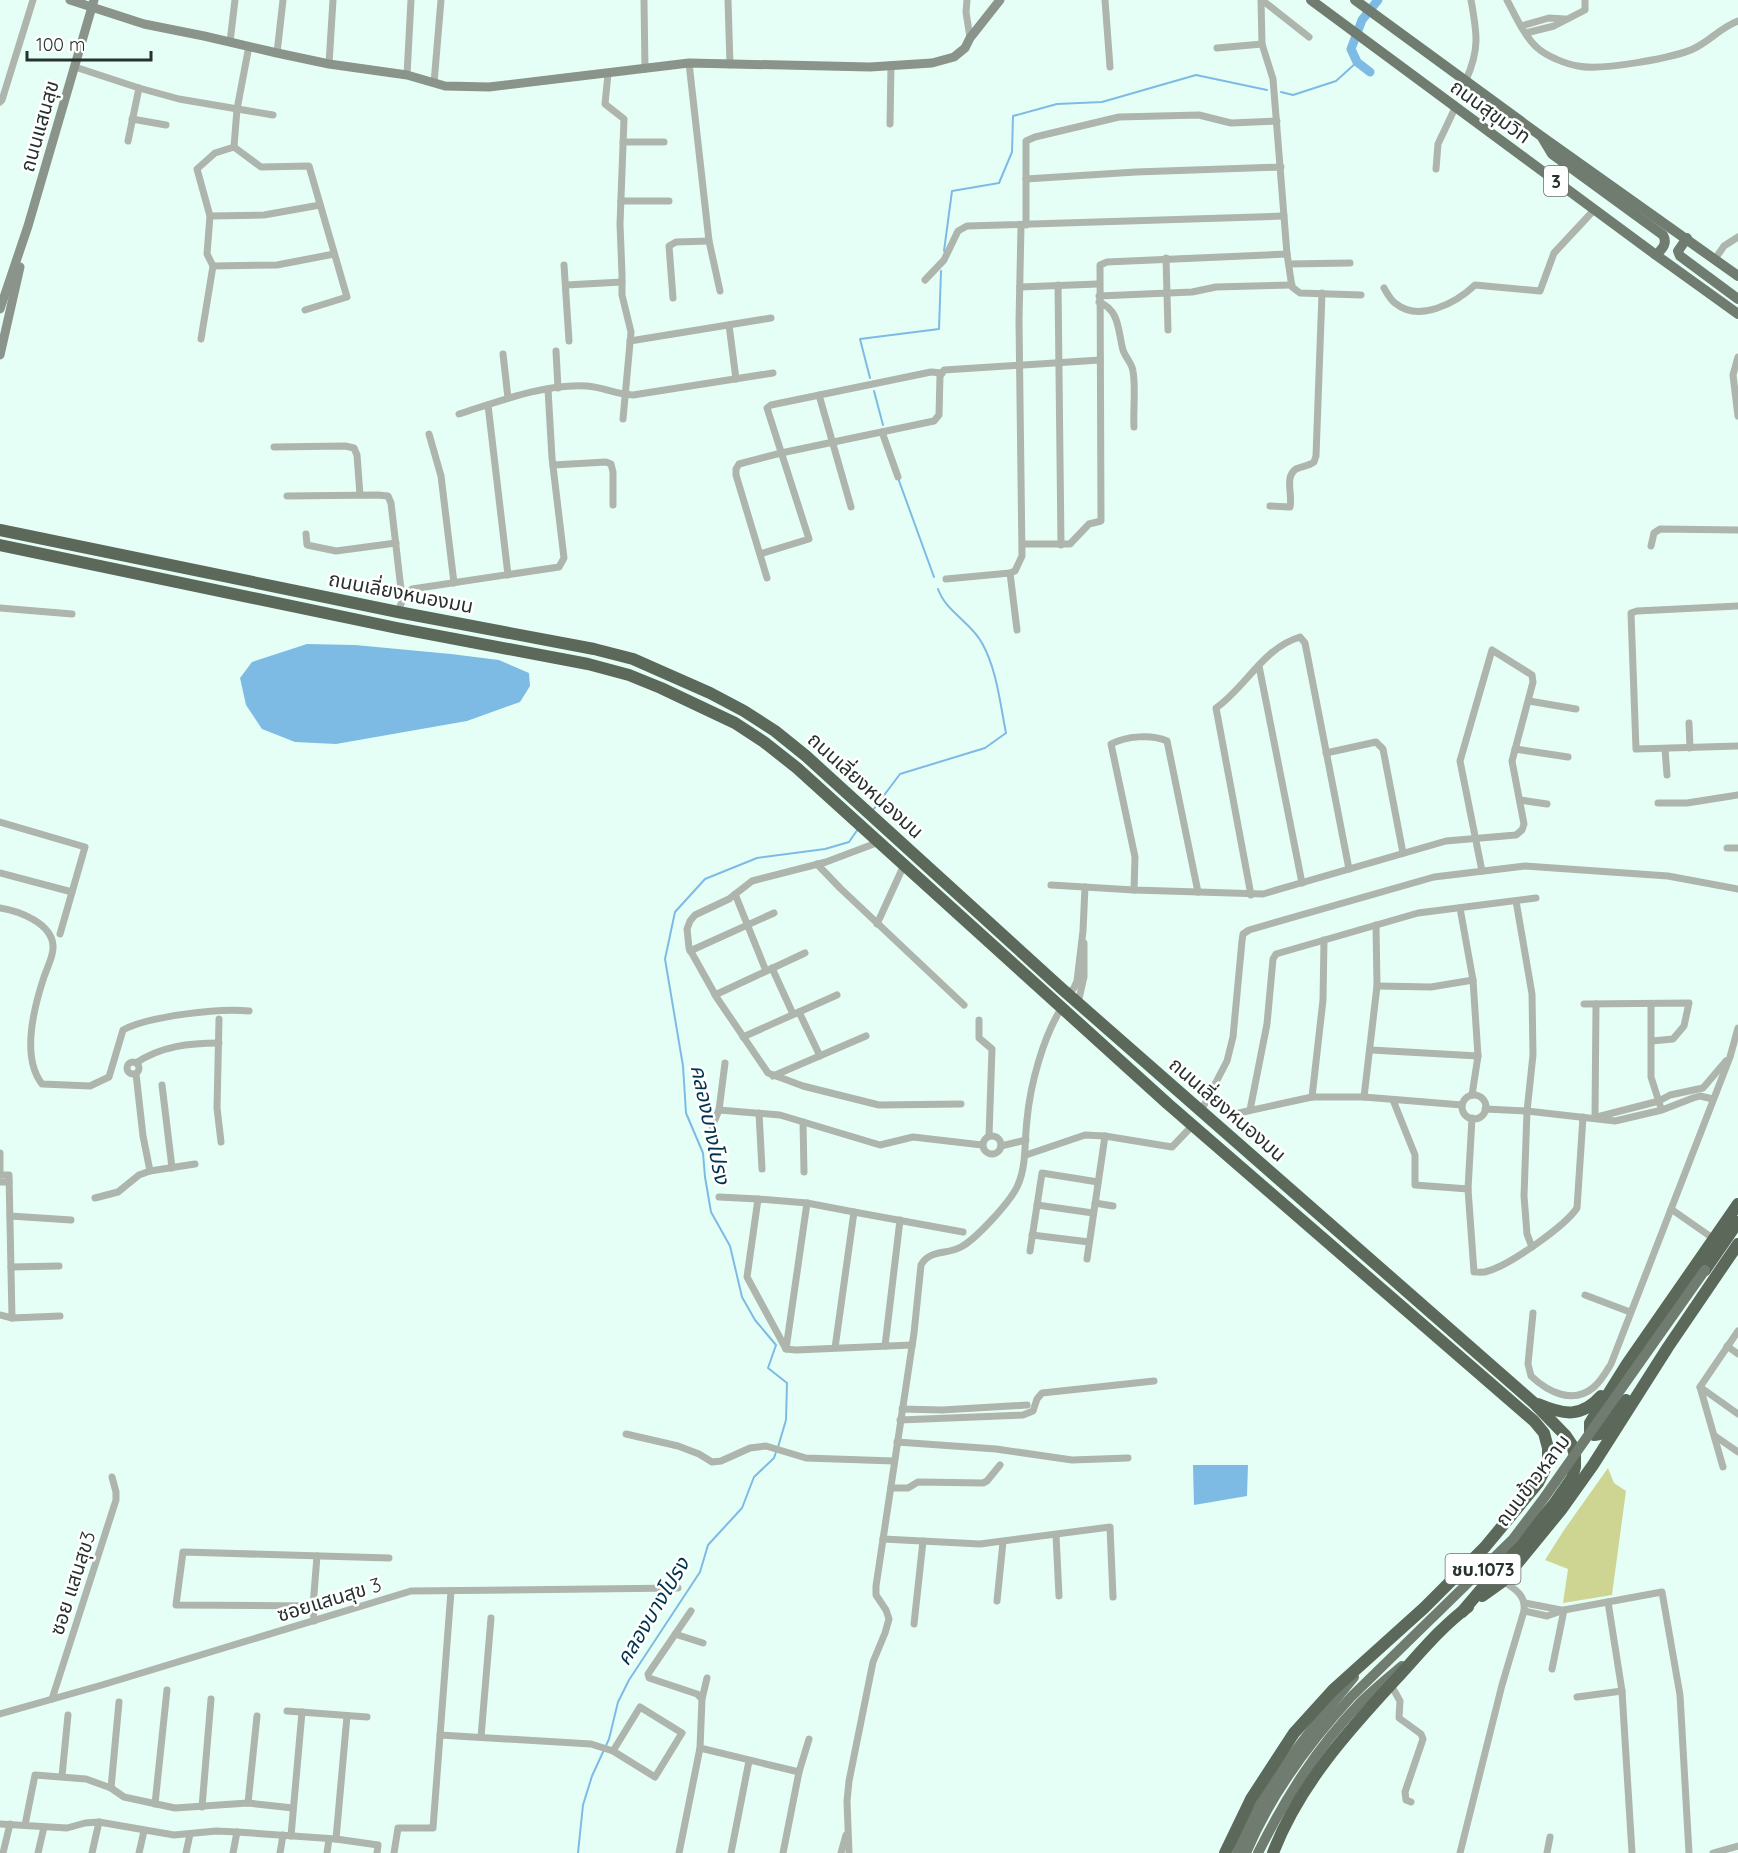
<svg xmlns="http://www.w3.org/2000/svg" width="1738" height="1853" font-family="Quicksand,'Noto Sans Thai',sans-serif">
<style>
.green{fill:#ced593}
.water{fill:#7dbbe4}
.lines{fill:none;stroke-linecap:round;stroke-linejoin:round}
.stream{stroke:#7dbbe4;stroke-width:2}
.canal{stroke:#7dbbe4;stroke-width:9}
.street{stroke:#aeb5ad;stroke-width:7}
.secondary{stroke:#8a948a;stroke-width:9}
.primary{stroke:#707c70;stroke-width:10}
.highway{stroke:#5b685a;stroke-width:12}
.primary-bridge{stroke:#707c70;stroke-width:10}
.labels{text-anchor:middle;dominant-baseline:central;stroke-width:5;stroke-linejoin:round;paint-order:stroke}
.shield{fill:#fff;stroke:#686f6d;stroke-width:1.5}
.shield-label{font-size:18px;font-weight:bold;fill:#27312e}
.street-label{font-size:20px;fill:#27312e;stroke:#fff}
.water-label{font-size:21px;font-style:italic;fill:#00334e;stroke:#fff}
</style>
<rect width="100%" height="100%" fill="#e5fff7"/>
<polygon class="green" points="1608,1468 1614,1483 1626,1491 1612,1595 1563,1603 1568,1569 1545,1560 1564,1530"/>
<g class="water">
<polygon points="307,644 355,645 451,654 499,660 529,673 530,686 520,702 467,721 336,744 295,742 262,729 246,705 240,678 252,662"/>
<polygon points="1193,1465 1248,1465 1247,1496 1194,1505"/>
</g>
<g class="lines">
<g class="stream">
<polyline points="1281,92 1293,95 1336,81 1357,62"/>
<polyline points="944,251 952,191 999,183 1012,152 1013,116 1057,104 1102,102 1196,75 1267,90"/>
<polyline points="870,378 860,339 939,329 941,271"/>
<polyline points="874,391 883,425"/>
<polyline points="898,478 934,577"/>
<path d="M 873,810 L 900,774 L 985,748 L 1006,733 C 1000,703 997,670 982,643 C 971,622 946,612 938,589"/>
<polyline points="778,1447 786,1420 787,1383 768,1368 776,1345 755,1320 742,1297 730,1246 711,1212 705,1177 703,1153 686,1113 683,1066 665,959 675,912 705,879 757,858 825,849 849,842 858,829"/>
<polyline points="578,1853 583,1805 592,1776 609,1739 618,1702 629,1680 700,1572 708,1545 742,1508 754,1477 774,1458 776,1452"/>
</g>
<polyline class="canal" points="1370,72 1357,62 1351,49 1362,20 1378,0"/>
<g class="street">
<polyline points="644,0 645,69"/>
<polyline points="728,0 730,65"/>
<polyline points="967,0 966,12 970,38"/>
<polyline points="1105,0 1110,67"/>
<polyline points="1261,0 1262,44 1273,79 1287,254 1292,287 1300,293 1361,295"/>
<polyline points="1262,0 1309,37"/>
<path d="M 1507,0 C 1515,15 1526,40 1540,50 C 1549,57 1566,64 1578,66 C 1600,71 1675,58 1695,48 C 1711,40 1720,28 1738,21"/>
<polyline points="1521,26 1549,18 1565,19"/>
<polyline points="1526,33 1554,26 1585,10 1585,0"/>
<polyline points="230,42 235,0"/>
<polyline points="1217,48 1262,44"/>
<polyline points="277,53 283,0"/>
<polyline points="689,63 709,241 720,291"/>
<polyline points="329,64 333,0"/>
<polyline points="75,67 139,88 179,99 273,115"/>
<polyline points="608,74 605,104 624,119 620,224 622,274 622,295 631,332 623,419"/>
<polyline points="407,75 411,0"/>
<path d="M 1466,80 C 1480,49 1477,33 1471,0"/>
<polyline points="434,83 441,0"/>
<polyline points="0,102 2,100 33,0"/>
<polyline points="132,119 166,125"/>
<polyline points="890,124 891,65"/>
<polyline points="128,141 139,88"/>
<polyline points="623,142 664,142"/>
<polyline points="234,147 261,167 309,166 347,297 305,310"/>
<polyline points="1436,169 1438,144 1455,108"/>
<polyline points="1026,179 1136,172 1281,167"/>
<polyline points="621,201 669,201"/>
<polyline points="210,216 264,215 320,205"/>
<polyline points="1026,225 1026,141 1035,137 1119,117 1199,115 1231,123 1277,121"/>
<polyline points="1166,258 1168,330"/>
<polyline points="1715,259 1724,246 1738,237"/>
<polyline points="1289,264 1350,263"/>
<polyline points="564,265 569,341"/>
<polyline points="213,266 277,265 334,254"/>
<polyline points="925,280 944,260 958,231 967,226 1284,216"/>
<polyline points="566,285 622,282"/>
<polyline points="1058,285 1061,545"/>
<polyline points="1020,287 1098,284"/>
<path d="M 1384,288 C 1387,293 1390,299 1395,303 C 1419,323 1456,303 1475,285 L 1540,291 L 1554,253 L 1595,209"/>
<polyline points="1099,296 1192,292 1216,287 1292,285"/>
<polyline points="673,298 669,246 676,242 709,241"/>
<path d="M 1099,302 C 1120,310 1118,332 1123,350 C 1125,357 1132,363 1133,371 C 1136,389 1133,409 1134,427"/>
<polyline points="729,325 736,379"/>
<polyline points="201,339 213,266 207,254 210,216 197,169 215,153 234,147 237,109 249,46"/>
<polyline points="630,341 771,318"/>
<polyline points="556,351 558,388"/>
<polyline points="503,354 508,398"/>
<polyline points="1738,357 1733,375 1738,416"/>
<polyline points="819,395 851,507"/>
<polyline points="488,405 508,575"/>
<path d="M 459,414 C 497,402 546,383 587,386 C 603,387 617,395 633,395 L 773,373"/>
<polyline points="882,432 898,477"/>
<polyline points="429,434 441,476 454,583"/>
<polyline points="274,447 345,446 354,448 357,455 360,495"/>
<polyline points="553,465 606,462 611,464 613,472 613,505"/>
<polyline points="287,496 378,495 388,496 391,503 402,598"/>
<path d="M 1270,506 L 1290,507 C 1293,495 1284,477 1296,469 C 1302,466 1309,466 1314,462 L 1316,456 L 1322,293"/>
<polyline points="306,534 307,545 336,551 396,543"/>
<polyline points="1023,544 1070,544 1089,524 1101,521 1100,265 1107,262 1287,254"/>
<polyline points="1651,546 1654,533 1660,529 1738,530"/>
<polyline points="760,554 809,539 767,408 771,405 931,372 942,373"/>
<polyline points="1010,573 1017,630"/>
<polyline points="767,578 736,475 736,469 739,464 781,453 934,421 939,415 940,376 944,370 1100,360"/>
<polyline points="946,579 1010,573 1015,571 1022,556 1019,321 1021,226"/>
<polyline points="1738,606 1637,611 1631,613 1636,749 1738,746"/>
<polyline points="0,608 72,614"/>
<polyline points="398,612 405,593 412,589 559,567 564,558 552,458 548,389"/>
<polyline points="1259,666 1302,883"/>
<polyline points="1529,701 1576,709"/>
<polyline points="1689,723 1690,748"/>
<polyline points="1515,749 1568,757"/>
<polyline points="1665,749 1667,775"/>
<polyline points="1326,753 1376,742 1383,749 1403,853"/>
<polyline points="1520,800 1547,804"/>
<polyline points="1658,803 1687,803 1738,795"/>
<polyline points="0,822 85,847 60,934"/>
<polyline points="879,842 826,862 752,881 729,899 695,915 690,921 687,929 689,948 717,998 768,1073 803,1086 879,1105 961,1104"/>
<polyline points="1727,848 1738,848"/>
<polyline points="817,864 840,888 964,1005"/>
<polyline points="0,873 72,892"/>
<polyline points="1051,885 1134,890 1263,894 1446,841 1516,835 1522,830 1524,824 1512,761 1533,682 1532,675 1492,650 1460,761 1482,871"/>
<path d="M 1134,890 L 1135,857 L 1111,744 C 1126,736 1152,734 1167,741 L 1198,892"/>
<polyline points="735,894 766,971"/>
<path d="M 1251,895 L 1216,708 C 1246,687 1263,648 1300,637 L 1305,643 L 1349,869"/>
<polyline points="1516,901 1532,994 1533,1055 1527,1111 1524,1196 1527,1234 1532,1247"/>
<path d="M 0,908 C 19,911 52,923 53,946 C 54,955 47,968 44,977 C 34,1007 21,1057 42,1084 L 90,1086 L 109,1077 L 123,1030 C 149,1016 219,1008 249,1011"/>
<polyline points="1460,908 1473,980 1478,1056 1472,1095"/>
<polyline points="877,924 904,865"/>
<polyline points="690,951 774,913"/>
<polyline points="772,968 793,1014"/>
<polyline points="1377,986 1431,987 1473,980"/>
<polyline points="1068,994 1074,988 1077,981 1083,931 1085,887"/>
<polyline points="715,995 805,953"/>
<polyline points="1078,1003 1084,977 1084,943"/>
<polyline points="1584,1004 1689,1003 1684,1026 1673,1039 1652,1041"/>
<polyline points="1651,1004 1651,1077 1660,1105"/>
<polyline points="799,1012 820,1056"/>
<polyline points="219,1019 217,1108 221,1142"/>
<polyline points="979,1020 979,1038 992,1049 989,1136"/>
<polyline points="743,1037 837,995"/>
<polyline points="1371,1050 1478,1056"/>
<circle cx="133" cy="1068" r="6"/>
<path d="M 136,1063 C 161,1046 190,1043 219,1043"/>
<polyline points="773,1076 866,1036"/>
<polyline points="162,1085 172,1168"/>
<circle cx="1474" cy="1107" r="12"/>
<polyline points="1312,1097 1323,1000 1324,940"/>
<polyline points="1364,1097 1377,986 1376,925"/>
<polyline points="1393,1100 1415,1155 1415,1185 1468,1189"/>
<polyline points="1485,1109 1527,1111 1615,1121 1662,1110 1693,1098 1700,1096 1713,1099"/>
<polyline points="719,1110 780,1115 880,1145 913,1137 982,1145"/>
<polyline points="1250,1110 1267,1024 1273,959 1276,954 1418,913 1536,898"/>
<polyline points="1201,1111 1227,1061 1233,1037 1242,941 1243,934 1249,930 1434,877 1525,866 1668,876 1738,889"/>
<polyline points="759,1113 762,1169"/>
<polyline points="1234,1114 1312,1097 1364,1097 1462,1105"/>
<polyline points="1597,1117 1659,1101 1670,1095 1703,1088 1726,1061"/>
<path d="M 1472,1118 L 1468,1189 L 1474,1272 C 1479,1272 1484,1273 1488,1271 C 1510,1265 1565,1226 1577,1208 L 1583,1117"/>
<polyline points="1595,1118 1596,1004"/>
<polyline points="803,1122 804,1172"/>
<circle cx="992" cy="1145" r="9"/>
<polyline points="1001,1146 1026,1140"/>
<polyline points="0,1153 0,1175"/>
<polyline points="1026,1155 1085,1135 1105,1136 1172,1147 1193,1125"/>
<polyline points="716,1169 712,1133 713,1124 719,1110 725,1063"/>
<polyline points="150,1171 195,1164"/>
<polyline points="0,1175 9,1175 12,1318"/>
<polyline points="0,1182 9,1182"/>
<polyline points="719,1197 758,1199"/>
<polyline points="95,1198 118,1192 139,1175 150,1171 143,1136 136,1074"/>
<polyline points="1095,1203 1113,1206"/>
<polyline points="1037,1205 1093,1213"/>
<polyline points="1671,1209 1714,1239"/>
<polyline points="854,1212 963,1232"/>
<polyline points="10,1216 71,1220"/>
<polyline points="1032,1235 1089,1242"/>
<polyline points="1030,1251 1042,1173 1098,1182"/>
<polyline points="1087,1259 1105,1136"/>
<polyline points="11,1267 59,1266"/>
<polyline points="1585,1295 1630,1312"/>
<path d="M 1533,1313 L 1528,1364 L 1531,1376 C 1548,1392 1573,1405 1594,1387 C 1601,1381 1606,1372 1611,1364 L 1730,1057 L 1738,1028"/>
<polyline points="0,1315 12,1318 60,1316"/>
<polyline points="885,1346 900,1220"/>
<polyline points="1727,1346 1738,1354"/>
<polyline points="835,1348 854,1212 807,1203 758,1199 747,1277 786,1349 796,1350 912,1345"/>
<polyline points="786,1349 807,1203"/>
<polyline points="1700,1387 1738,1414"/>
<polyline points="902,1409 942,1410 1027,1405"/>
<polyline points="900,1420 1023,1415 1033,1411 1037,1399 1042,1393 1154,1381"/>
<polyline points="626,1434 678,1446 699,1454 712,1462 721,1461 750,1448 766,1446 806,1458 894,1461"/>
<polyline points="1715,1436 1738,1452"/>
<polyline points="897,1442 996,1449 1072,1460 1128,1458"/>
<polyline points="1723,1467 1700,1387 1738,1331"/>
<polyline points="891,1488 908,1488 918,1482 983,1483 987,1481 1000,1465"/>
<polyline points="1056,1535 1059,1596"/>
<polyline points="883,1539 980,1544 1110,1527 1113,1597"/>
<polyline points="997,1601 1003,1542"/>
<polyline points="1608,1602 1622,1691 1632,1853"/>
<polyline points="1525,1603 1561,1610"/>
<polyline points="313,1606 176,1605 183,1552 389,1558"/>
<polyline points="1524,1611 1547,1616 1564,1610 1662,1592 1680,1695 1689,1853"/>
<polyline points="314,1621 313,1606 317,1556"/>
<polyline points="914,1624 923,1541"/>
<polyline points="675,1634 703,1643"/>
<polyline points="1552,1669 1564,1610"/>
<polyline points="1391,1685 1400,1701 1399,1718 1421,1734 1423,1739 1405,1792 1406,1800 1411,1802"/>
<polyline points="1577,1697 1622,1691"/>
<polyline points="52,1699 116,1500 116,1492 112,1477"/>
<polyline points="702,1699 707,1678"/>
<polygon points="640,1707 682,1733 655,1777 613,1751"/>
<polyline points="287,1711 367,1717"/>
<polyline points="0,1714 102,1685 411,1591 678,1588"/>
<polyline points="440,1735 591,1744 613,1751"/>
<polyline points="481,1737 491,1618"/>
<polyline points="700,1748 799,1772"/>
<polyline points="62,1776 68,1715"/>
<polyline points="111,1788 119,1702"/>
<polyline points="248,1803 257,1716"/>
<polyline points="155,1804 167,1690"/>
<polyline points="202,1807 211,1699"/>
<polyline points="0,1824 67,1828 85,1823 99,1822 174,1835 216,1831 237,1832 336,1839 378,1845 377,1853"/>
<polyline points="25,1825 35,1775 86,1779 111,1788 124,1797 175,1808 248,1803 293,1808"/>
<polyline points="291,1836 302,1712"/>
<polyline points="336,1839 347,1716"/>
<polyline points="3,1853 10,1824"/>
<polyline points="38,1853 44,1827"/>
<polyline points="92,1853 99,1822"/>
<polyline points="139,1853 144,1831"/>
<polyline points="186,1853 190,1834"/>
<polyline points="233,1853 237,1832"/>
<polyline points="280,1853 283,1835"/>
<polyline points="327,1853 329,1839"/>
<polyline points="394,1853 398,1828 433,1828 451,1591"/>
<polyline points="679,1853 700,1748 702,1699 697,1694 649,1678 648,1674 691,1611"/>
<polyline points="731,1853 749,1761"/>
<polyline points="783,1853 799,1772 809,1739"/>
<polyline points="841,1853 846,1835"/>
<path d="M 849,1853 L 847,1801 L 849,1781 L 873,1662 L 885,1633 L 889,1619 L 886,1610 L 876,1595 L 876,1586 L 914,1333 L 921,1265 C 930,1249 947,1255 961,1247 C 976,1239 1009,1203 1017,1187 C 1027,1166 1024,1144 1027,1120 C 1030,1085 1043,1037 1062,1007"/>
<path d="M 1460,1853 L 1502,1685 L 1524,1611 C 1526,1595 1515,1589 1503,1581"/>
<polyline points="1547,1853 1550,1837"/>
<polyline points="1713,1853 1738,1846"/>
</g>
<g class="secondary">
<polyline points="70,0 144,24 204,36 277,53 329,64 407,75 445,86 489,87 689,63 870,67 932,63 954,57 965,48 970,38 1000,0"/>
<polyline points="0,309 28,226 94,0"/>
<polyline points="0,355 20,267"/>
</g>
<g class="primary">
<polyline points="1311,0 1656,255 1738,314"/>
<polyline points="1355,0 1541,136 1738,276"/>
<path d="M 1543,139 L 1552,154 L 1663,235 C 1668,244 1662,249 1656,255"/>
<polyline points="1687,238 1678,251 1680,256 1738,299"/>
<path d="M 1237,1853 C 1263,1786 1309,1732 1354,1677"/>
<path d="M 1258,1853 C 1286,1797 1316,1749 1360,1703 C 1373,1690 1388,1678 1402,1666"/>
</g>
<g class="highway">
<polyline points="0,530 398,612 594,649 633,659 710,693 744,711 775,731 806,756 1062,989 1534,1403 1566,1436 1572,1445 1575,1456 1575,1467 1572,1478 1554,1504 1462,1612"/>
<polyline points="0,545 397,628 588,664 629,675 661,688 735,723 764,742 797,768 1168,1104 1534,1421 1544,1433 1548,1448 1548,1463 1538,1483 1485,1547 1424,1608 1333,1690 1294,1733 1251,1799 1225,1853"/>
<polyline points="1705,1270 1738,1222"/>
<polyline points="1626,1400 1600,1434 1594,1435 1590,1432 1590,1423 1627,1364 1738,1204"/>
<path d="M 1538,1404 C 1564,1415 1581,1418 1601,1396"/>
<polyline points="1482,1596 1503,1581 1561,1510 1593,1465 1668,1347 1738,1244"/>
<path d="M 1273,1853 C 1299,1785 1348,1731 1397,1678 C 1420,1653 1441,1627 1468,1607"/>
</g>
<path class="primary-bridge" d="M 1246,1853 C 1270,1795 1309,1743 1351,1697 L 1513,1539 L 1544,1498 L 1705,1270"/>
</g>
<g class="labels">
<g class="shield">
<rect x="1544" y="166" width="24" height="30" rx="4.5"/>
<rect x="1445.5" y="1554" width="75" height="30" rx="4.5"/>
</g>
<g class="shield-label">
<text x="1556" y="181">3</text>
<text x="1483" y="1569">ชบ.1073</text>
</g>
<g class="street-label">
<text transform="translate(1491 111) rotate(36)">ถนนสุขุมวิท</text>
<text transform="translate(39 126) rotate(-74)">ถนนแสนสุข</text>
<text transform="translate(401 592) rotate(11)">ถนนเลี่ยงหนองมน</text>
<text transform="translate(866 785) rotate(42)">ถนนเลี่ยงหนองมน</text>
<text transform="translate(1228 1109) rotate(41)">ถนนเลี่ยงหนองมน</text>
<text transform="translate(1532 1480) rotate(-53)">ถนนข้าวหลาม</text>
<text transform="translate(72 1583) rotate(-72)">ซอย แสนสุข3</text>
<text transform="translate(329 1599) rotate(-17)">ซอยแสนสุข 3</text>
</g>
<g class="water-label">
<text transform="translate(711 1124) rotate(78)">คลองบางโปรง</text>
<text transform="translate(652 1611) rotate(-59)">คลองบางโปรง</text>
</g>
</g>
<path d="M27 51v9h124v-9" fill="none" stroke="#27312e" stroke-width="3"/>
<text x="36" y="51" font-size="18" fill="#27312e" stroke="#ffffff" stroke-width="4.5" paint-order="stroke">100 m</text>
</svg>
